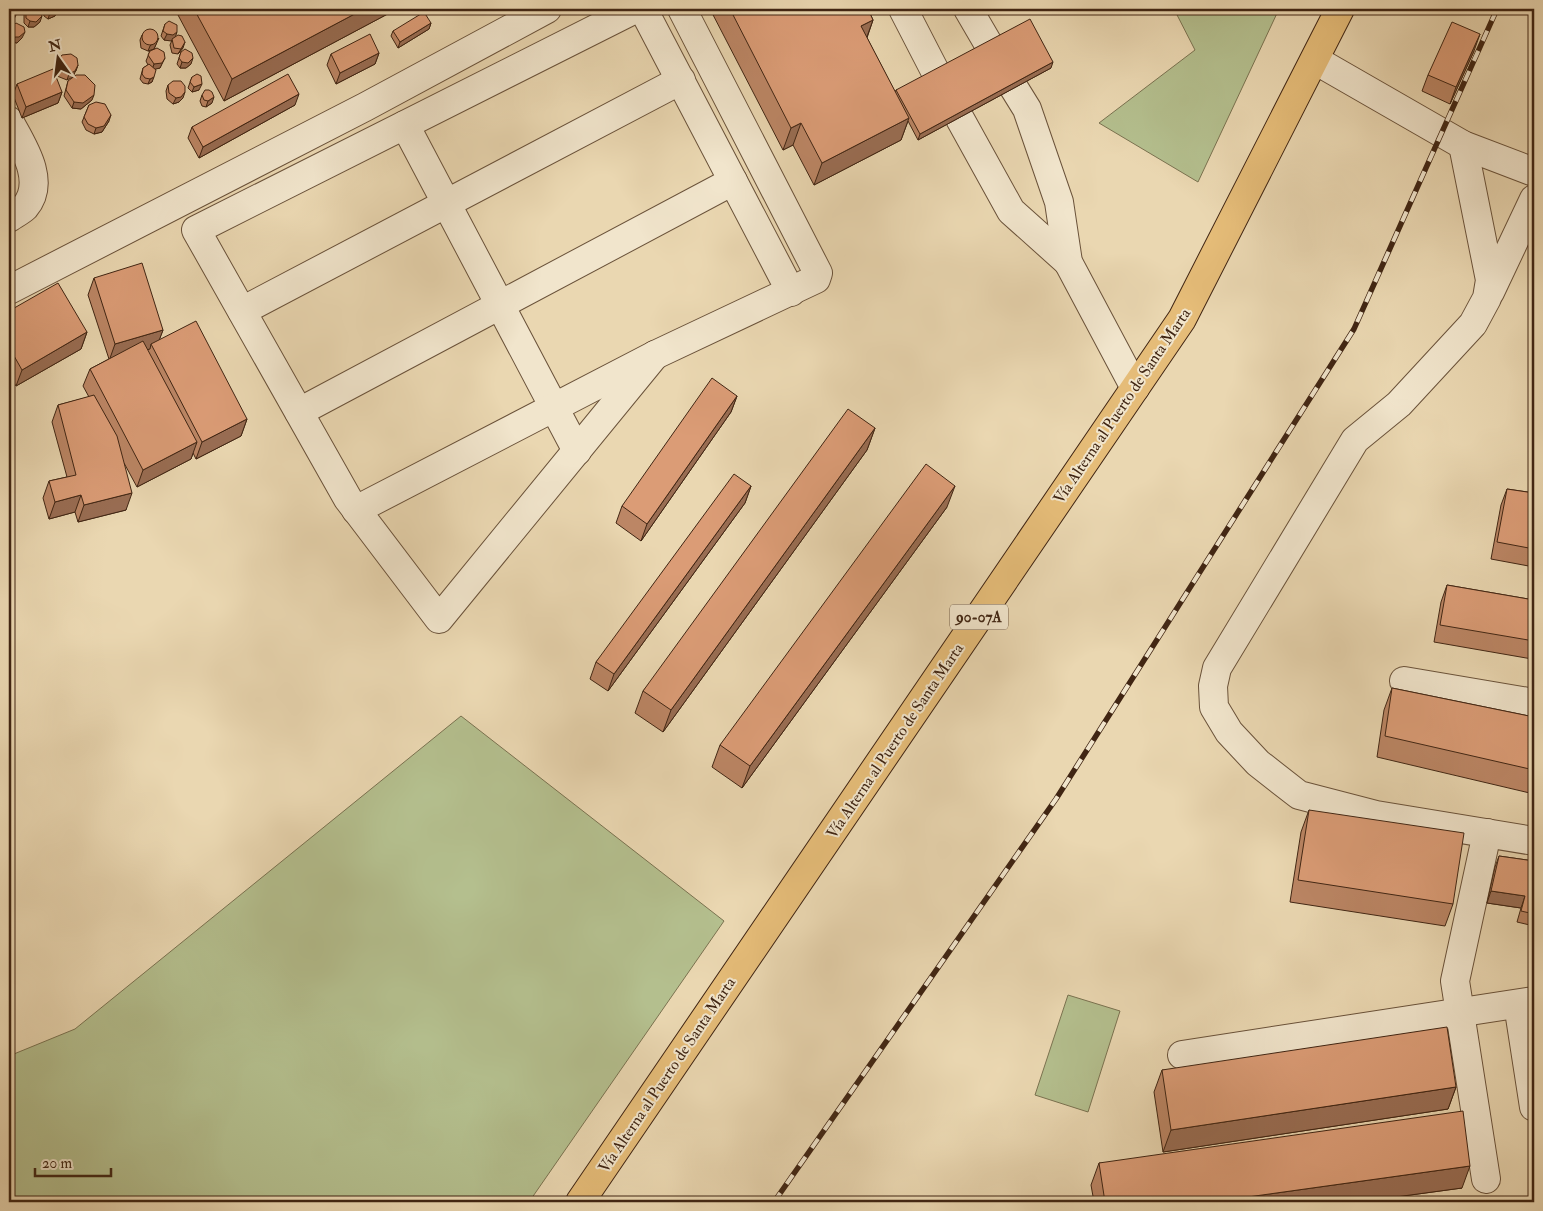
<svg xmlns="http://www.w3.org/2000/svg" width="1543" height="1211" font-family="'IM FELL Double Pica',serif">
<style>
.green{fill:#b4bf8e;stroke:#7a7250}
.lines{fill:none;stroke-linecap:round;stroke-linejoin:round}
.minor-casing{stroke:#6a523a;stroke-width:30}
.major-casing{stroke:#402513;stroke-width:30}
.minor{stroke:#f1e5cc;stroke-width:28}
.major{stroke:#e5bc78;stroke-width:28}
.rail-casing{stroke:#402513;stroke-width:5.5}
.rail{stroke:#f1e5cc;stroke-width:4;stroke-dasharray:11;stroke-linecap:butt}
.wall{fill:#bc8665;stroke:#402513}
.shaded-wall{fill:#996d53;stroke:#402513}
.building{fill:#db9c76;stroke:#402513}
.labels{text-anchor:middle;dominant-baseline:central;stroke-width:4;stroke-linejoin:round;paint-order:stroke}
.shield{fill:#f1e5cc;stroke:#755f4a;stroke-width:1}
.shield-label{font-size:15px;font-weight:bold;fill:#402513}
.street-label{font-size:16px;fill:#402513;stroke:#f1e5cc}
</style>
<rect width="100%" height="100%" fill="#ead7b1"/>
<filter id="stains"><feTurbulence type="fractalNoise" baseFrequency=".004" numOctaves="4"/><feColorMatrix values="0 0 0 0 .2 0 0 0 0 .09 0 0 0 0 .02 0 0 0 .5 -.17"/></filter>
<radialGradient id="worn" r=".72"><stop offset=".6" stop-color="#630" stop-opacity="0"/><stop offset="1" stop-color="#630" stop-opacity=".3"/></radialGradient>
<g class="green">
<polygon points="1174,9 1279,9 1198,182 1099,123 1195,50"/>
<polygon points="461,716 724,921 529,1202 9,1202 9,1056 75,1029"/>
<polygon points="1068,995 1120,1011 1088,1112 1035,1095"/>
</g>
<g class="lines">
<defs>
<g id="minor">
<polyline points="635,9 196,230 348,499 439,619 655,355"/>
<polyline points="643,9 791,292"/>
<polyline points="903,9 936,73"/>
<polyline points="968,9 989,45"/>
<polyline points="1315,60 1463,145 1531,171 1534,171"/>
<polyline points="1014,88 1027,109 1059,202 1068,262 1135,388"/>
<polyline points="959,117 1011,211 1068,262"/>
<path d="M 9,121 C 22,145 47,181 25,207 C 21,211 13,215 9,218"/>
<polyline points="405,125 577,451"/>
<polyline points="1463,145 1490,280 1487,298 1473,324 1399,404 1355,440 1217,668 1213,686 1214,707 1229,732 1258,763 1299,795 1376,815 1534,841"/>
<polyline points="9,290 365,107 547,9"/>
<polyline points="1490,292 1534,199"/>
<polyline points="242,311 681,80"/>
<polyline points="299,412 733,181"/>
<polyline points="356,510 655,355 816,279 818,273 682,9"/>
<polyline points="1404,681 1534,703"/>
<polyline points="1518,1004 1534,1107"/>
<polyline points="1182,1055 1534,1001"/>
<polyline points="1486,1179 1455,981 1487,833"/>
</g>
<polyline id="major" points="580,1202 1182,319 1340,9"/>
</defs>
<use href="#minor" class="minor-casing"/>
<use href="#major" class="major-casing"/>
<use href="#minor" class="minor"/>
<use href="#major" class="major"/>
<defs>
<polyline id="rail" points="774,1202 1056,799 1354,329 1497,9"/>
</defs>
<use href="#rail" class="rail-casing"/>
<use href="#rail" class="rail"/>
</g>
<g class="wall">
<polygon points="43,9 58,9 55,16 48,19 44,16"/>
<polygon points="180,9 397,9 224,101 178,15"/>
<polygon points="710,9 868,9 873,20 867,38 895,92 896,90 1051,68 918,140 908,121 901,140 814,185 793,145 783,150"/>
<polygon points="26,10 40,22 34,27 28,27 24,23 24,15"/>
<polygon points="431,23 429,29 398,48 391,36 393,31"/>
<polygon points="165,24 183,48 178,54 172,53 170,45 172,40 164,40 161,36"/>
<polygon points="11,27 22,38 17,43 12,42 9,38 9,33"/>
<polygon points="142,35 156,44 154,49 162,63 160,68 155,69 152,82 148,84 143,83 140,79 143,68 148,65 146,61 150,51 148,51 141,48 140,40"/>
<polygon points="1474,51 1450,104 1422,91 1428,75"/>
<polygon points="181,52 191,64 186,68 180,68 177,64"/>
<polygon points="379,53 375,64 336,84 327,65 331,54"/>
<polygon points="57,61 78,65 76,71 67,80 57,76 55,66"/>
<polygon points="192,77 199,90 192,92 188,88"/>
<polygon points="68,81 92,100 81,109 72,108 64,96"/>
<polygon points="17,84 62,92 58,103 22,118 13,95"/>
<polygon points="168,85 183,98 179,102 173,104 167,99 166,91"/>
<polygon points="202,95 212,103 206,107 202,106 200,101"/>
<polygon points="89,105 109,121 102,132 94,134 86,130 82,122"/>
<polygon points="295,105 199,158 188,138 192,127"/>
<polygon points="94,278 163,330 159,340 247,419 241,436 196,459 193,453 191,459 137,487 124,463 126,510 78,522 75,512 49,519 43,498 49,481 67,477 52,422 58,405 89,397 83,386 90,369 109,359 88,295"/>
<polygon points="9,311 87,332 81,349 16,386 9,375"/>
<polygon points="737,396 731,412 641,541 616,523 622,506"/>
<polygon points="875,428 867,450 663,732 635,713 643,691"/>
<polygon points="751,486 745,503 608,691 590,679 596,662"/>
<polygon points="1507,489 1534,493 1534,567 1491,559 1501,505"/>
<polygon points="947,507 742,788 712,767 720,745"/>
<polygon points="1447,585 1534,600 1534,653 1532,659 1434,642 1441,602"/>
<polygon points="1392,688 1534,717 1534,794 1377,757 1384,710"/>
<polygon points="1309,810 1453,904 1445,926 1290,902 1301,832"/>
<polygon points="1499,856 1534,861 1534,926 1517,922 1521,908 1487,903 1495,867"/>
<polygon points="1162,1070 1456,1087 1448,1109 1163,1152 1154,1092"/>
<polygon points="1099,1163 1462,1188 1359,1202 1094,1202 1091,1185"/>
</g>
<g class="shaded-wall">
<polygon points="364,9 397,9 224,101 232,79"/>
<polygon points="57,10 55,16 48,19 50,13"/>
<polygon points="42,16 40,22 34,27 28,27 30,21"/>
<polygon points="873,20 865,42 861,26"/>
<polygon points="14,21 11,27 9,27 9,22"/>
<polygon points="431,23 429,29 398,48 400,42"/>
<polygon points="25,32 22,38 17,43 12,42 15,37"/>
<polygon points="177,32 175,38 171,41 164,40 167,34"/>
<polygon points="1480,34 1474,51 1450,104 1456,87"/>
<polygon points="159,38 154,49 148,51 150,46"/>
<polygon points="185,42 183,48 178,54 181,49"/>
<polygon points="379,53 375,64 336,84 340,73"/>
<polygon points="165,58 160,68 152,70 154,64"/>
<polygon points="193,58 191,64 186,68 180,68 182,62"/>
<polygon points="1053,62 1051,68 918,140 920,134"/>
<polygon points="78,65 73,77 67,80 69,74"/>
<polygon points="154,77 152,82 148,84 150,79"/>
<polygon points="202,84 199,90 192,92 194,87"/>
<polygon points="62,92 58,103 22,118 26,107"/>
<polygon points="185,92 183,98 179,102 173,104 176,98"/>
<polygon points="299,94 295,105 199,158 203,147"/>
<polygon points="94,95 92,100 81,109 72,108 74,102"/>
<polygon points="214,97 212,103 206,107 208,101"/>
<polygon points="111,115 109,121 102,132 94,134 96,128"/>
<polygon points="909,118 901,140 814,185 822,163"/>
<polygon points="801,123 793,145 783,150 791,128"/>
<polygon points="163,330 157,346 151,344 150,349 109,361 115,344"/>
<polygon points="87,332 81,349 16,386 22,370"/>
<polygon points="737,396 731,412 641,541 647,524"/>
<polygon points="247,419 241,436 196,459 202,442"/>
<polygon points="875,428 867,450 663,732 671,710"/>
<polygon points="197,442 191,459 137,487 143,470"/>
<polygon points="751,486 745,503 608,691 614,674"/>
<polygon points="955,486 947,507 742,788 750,766"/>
<polygon points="132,493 126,510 78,522 84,505"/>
<polygon points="81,495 75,512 49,519 55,502"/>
<polygon points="1491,891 1525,896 1521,908 1487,903"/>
<polygon points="1456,1087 1448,1109 1163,1152 1171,1130"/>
<polygon points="1470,1166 1462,1188 1359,1202 1212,1202"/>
</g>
<g class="building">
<polygon points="27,9 39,9 42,16 36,22 30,21 26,18 26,10"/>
<polygon points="45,9 58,9 57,10 50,13 46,11"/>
<polygon points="194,9 364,9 232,79"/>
<polygon points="730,9 868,9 873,20 861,26 909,118 822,163 801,123 791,128"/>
<polygon points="9,10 14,10 16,15 13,21 9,22"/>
<polygon points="424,12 431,23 400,42 393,31"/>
<polygon points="1030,19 1053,62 920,134 896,90"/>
<polygon points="169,21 177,25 177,32 173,35 167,34 163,31 165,24"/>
<polygon points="1452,22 1480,34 1456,87 1428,75"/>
<polygon points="16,23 24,27 25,32 19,37 15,37 10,32 11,27"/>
<circle cx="150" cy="37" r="8"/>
<polygon points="370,34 379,53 340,73 331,54"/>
<polygon points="178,35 182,36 185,42 181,49 174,48 172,39"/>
<polygon points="157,48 164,52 165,58 162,63 154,64 148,55 150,51"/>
<polygon points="185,49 192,53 193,58 188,63 182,62 179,58 181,52"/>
<polygon points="71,54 77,58 78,65 75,71 69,74 59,71 57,61 62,55"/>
<polygon points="149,64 156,70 154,77 150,79 145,78 142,74 143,68"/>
<polygon points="53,69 62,92 26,107 17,84"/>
<polygon points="197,74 201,76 202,84 194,87 190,82 192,77"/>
<polygon points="288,74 299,94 203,147 192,127"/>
<polygon points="76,75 85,75 95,85 94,95 83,103 74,102 66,90 68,81"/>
<polygon points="173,81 181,81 185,86 185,92 181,97 176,98 169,93 168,85"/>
<polygon points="205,90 209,90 212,92 214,97 208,101 204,100 202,95"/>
<polygon points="96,102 105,104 111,115 104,126 96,128 88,124 84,117 89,105"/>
<polygon points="142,263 163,330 115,344 94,278"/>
<polygon points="58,283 87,332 22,370 9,347 9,311"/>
<polygon points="196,321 247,419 202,442 151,344"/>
<polygon points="143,341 197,442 143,470 90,369"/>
<polygon points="712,378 737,396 647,524 622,506"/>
<polygon points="94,395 117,436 132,493 84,505 81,495 55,502 49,481 76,475 58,405"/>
<polygon points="848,409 875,428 671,710 643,691"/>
<polygon points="926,464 955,486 750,766 720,745"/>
<polygon points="734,474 751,486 614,674 596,662"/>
<polygon points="1507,489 1534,493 1534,549 1497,542"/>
<polygon points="1447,585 1534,600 1534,641 1440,625"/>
<polygon points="1392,688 1534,717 1534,770 1385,736"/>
<polygon points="1309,810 1464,833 1453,904 1298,880"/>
<polygon points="1499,856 1534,861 1534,914 1521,911 1525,896 1491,891"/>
<polygon points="1447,1027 1456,1087 1171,1130 1162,1070"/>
<polygon points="1463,1111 1470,1166 1212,1202 1105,1202 1099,1163"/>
<polygon points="1472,1197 1472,1202 1431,1202"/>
</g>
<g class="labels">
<rect class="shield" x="950" y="604.5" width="58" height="25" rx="4"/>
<g class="shield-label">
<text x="979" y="617">90-07A</text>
</g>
<g class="street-label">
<text transform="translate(1122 406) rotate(-56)">Vía Alterna al Puerto de Santa Marta</text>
<text transform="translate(895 741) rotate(-56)">Vía Alterna al Puerto de Santa Marta</text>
<text transform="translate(667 1075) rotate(-56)">Vía Alterna al Puerto de Santa Marta</text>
</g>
</g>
<rect width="1543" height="1211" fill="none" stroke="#ead7b1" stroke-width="30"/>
<rect x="10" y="10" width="1523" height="1191" fill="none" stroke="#402513" stroke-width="2.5"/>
<rect x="15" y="15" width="1513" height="1181" fill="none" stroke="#402513"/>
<g transform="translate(58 58) rotate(346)" stroke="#f1e5cc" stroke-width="4" paint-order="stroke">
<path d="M0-4L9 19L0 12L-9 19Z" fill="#402513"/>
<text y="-8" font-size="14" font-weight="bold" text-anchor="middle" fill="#402513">N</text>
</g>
<path d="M35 1168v8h76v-8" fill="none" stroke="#402513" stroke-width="2.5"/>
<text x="42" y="1168" font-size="15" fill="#402513" stroke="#f1e5cc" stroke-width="4" paint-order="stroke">20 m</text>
<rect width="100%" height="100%" filter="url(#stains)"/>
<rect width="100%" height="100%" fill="url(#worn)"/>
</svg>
